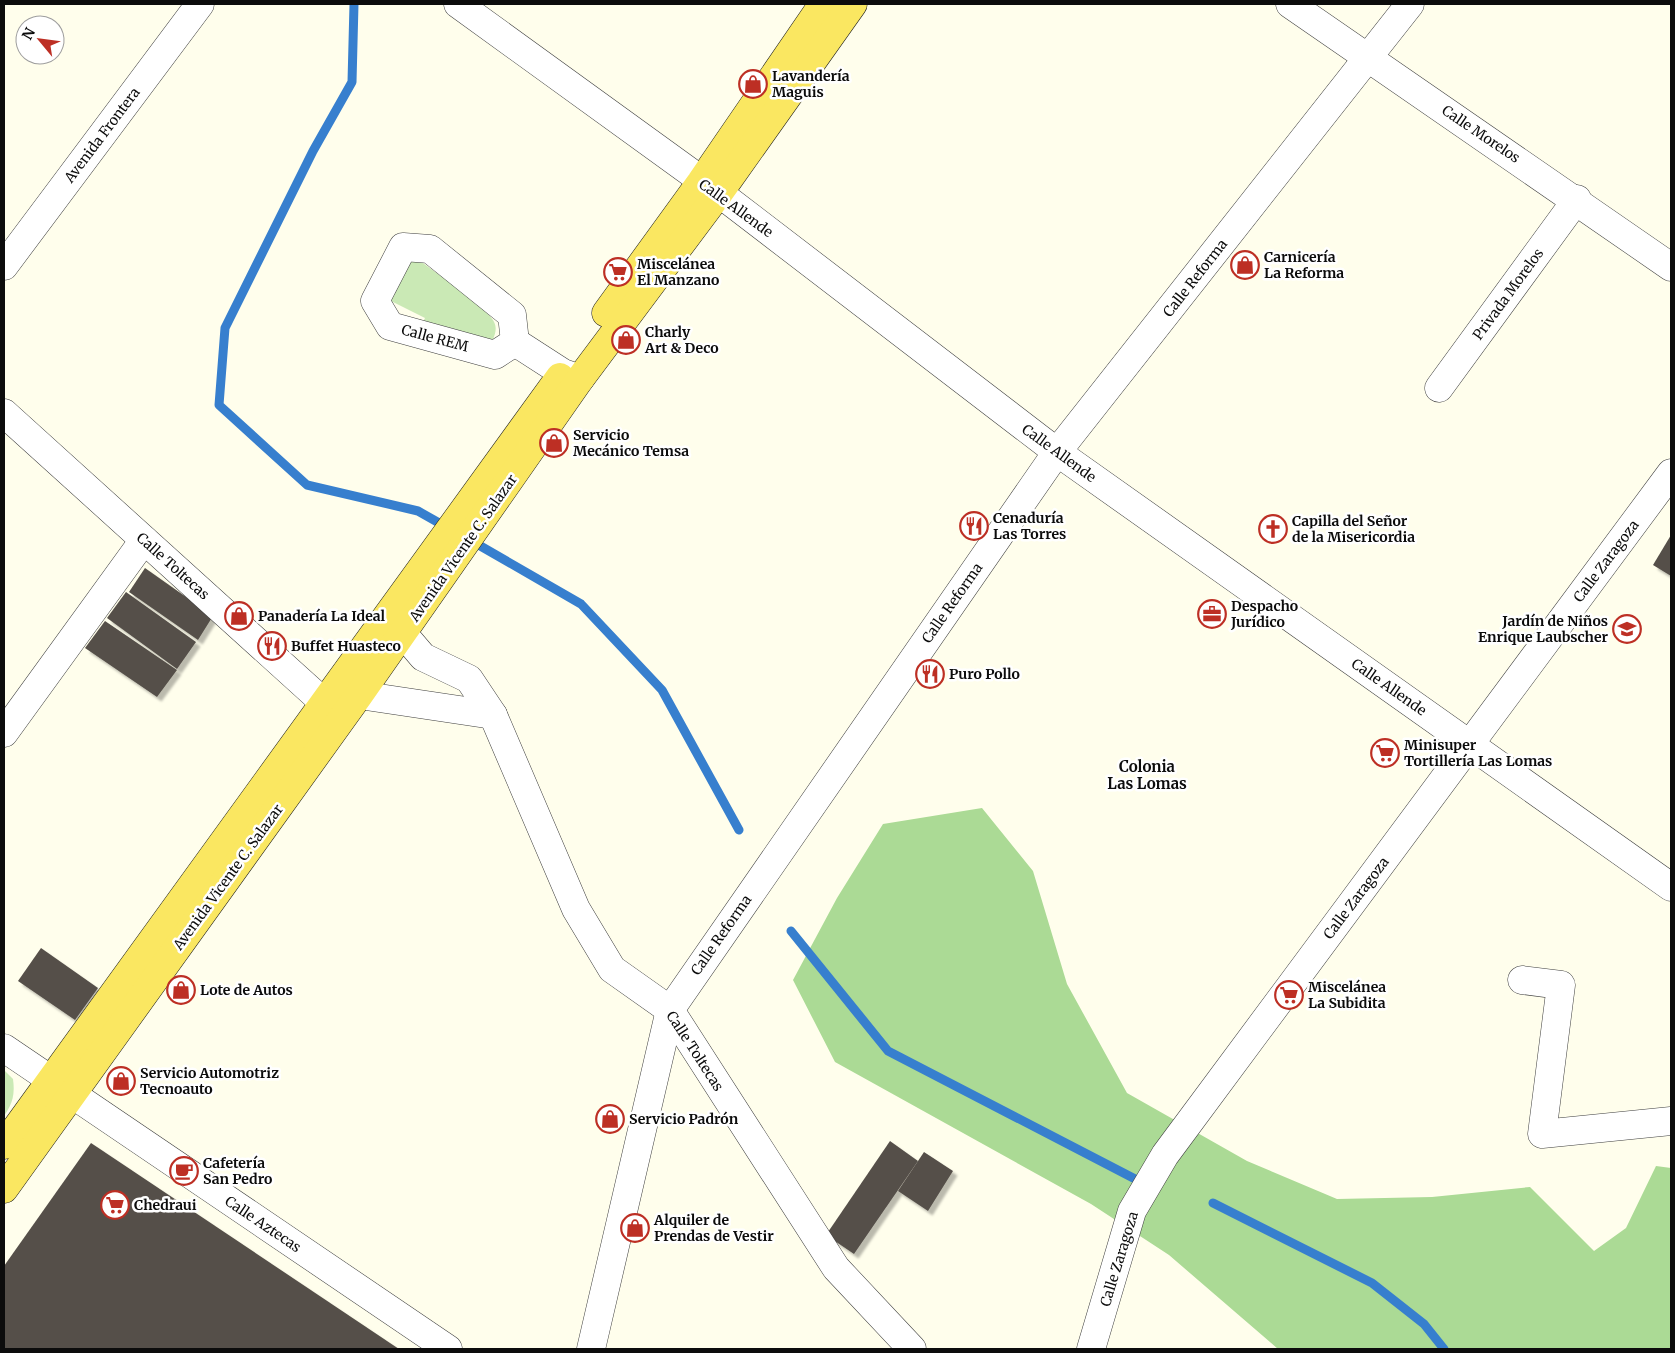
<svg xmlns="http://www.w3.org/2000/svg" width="1675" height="1353" font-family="Merriweather,serif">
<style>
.green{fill:#cae9b5}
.forest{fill:#abda95}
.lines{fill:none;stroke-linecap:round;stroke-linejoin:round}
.stream{stroke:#377fce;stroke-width:9}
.building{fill:#554f49;filter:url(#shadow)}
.minor-casing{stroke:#3f3f3f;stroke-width:29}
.major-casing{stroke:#1d1d1d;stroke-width:29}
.minor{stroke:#fff;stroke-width:28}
.major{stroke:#fae761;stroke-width:28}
.labels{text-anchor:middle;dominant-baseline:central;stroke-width:5;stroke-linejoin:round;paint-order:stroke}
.poi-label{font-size:14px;font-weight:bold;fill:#0c0c0c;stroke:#fff;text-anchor:start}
.street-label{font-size:14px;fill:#0c0c0c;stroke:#fff}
.neighbourhood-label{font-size:15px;font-weight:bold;fill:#0c0c0c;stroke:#fff}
</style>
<defs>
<filter id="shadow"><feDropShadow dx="4.5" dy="4.5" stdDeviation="1" flood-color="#0004"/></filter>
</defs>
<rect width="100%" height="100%" fill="#fffeec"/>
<g class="green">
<path d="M 413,256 C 429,268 485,305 493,320 C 498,328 495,334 492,342 L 420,328 L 425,318 L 387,299 Z"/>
<path d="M 4,1070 L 13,1079 C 15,1094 13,1103 4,1116 Z"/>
</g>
<polygon class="forest" points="982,808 1033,871 1067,984 1127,1093 1247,1161 1337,1199 1432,1197 1530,1187 1594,1251 1626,1228 1656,1166 1671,1168 1671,1349 1278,1349 1169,1255 1091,1204 835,1062 793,980 837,898 883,824"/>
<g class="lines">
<g class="stream">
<polyline points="354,4 352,82 313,151 225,328 219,405 307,485 418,511 448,528"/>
<polyline points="470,540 581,604 662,690 739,830"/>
<polyline points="791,931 888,1051 1139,1181"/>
<polyline points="1213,1203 1372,1283 1424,1324 1444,1349"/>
</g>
</g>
<g class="building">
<polygon points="1671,535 1671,576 1653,565"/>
<polygon points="145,568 213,616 198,640 129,592"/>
<polygon points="126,592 196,642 177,669 107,618"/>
<polygon points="105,621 177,670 157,697 85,648"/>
<polygon points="41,948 98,988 75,1020 18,981"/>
<polygon points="890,1141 918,1161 854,1254 826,1235"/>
<polygon points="91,1143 399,1349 4,1349 4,1266"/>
<polygon points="924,1152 953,1171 928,1211 898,1191"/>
</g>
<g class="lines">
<defs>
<g id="minor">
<polyline points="458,4 719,193 1057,452 1671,887"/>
<polyline points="1290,4 1671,267"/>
<polygon points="403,247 430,249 512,315 515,342 495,355 390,326 375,301"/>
<polyline points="4,266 200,4"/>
<polyline points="515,342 563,373 580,379"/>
<polyline points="1439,388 1577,199"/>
<polyline points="4,413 341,718"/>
<polyline points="388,616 423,657 469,679 493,715 576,909 612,969 670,1010 836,1268 912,1349"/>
<polyline points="359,695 493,715"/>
<polyline points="4,733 144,540"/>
<polyline points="1522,980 1561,985 1542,1134 1671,1121"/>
<polyline points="4,1048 448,1349"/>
<polyline points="591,1349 670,1010 1057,452 1410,4"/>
<polyline points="1091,1349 1132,1211 1165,1155 1671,473"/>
</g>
<g id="major">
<polyline points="606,313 701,182 823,4"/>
<polyline points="4,1145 560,377"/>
<polyline points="4,1189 359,695 580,379 719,193 853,4"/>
</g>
</defs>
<use href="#minor" class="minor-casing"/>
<use href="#major" class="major-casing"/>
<use href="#minor" class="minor"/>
<use href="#major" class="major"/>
</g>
<defs>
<symbol id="shop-ring" viewBox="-11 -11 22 22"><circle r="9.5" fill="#fff" stroke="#bd2f24" stroke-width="1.5"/><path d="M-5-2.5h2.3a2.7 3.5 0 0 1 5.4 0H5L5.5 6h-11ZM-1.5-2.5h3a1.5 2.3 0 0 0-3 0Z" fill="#bd2f24"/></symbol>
<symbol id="supermarket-ring" viewBox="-11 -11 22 22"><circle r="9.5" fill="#fff" stroke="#bd2f24" stroke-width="1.5"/><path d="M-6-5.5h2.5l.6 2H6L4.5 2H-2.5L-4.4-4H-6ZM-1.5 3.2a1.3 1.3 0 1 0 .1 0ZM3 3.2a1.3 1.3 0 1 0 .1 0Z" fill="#bd2f24"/></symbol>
<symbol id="restaurant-ring" viewBox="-11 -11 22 22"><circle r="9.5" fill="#fff" stroke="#bd2f24" stroke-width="1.5"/><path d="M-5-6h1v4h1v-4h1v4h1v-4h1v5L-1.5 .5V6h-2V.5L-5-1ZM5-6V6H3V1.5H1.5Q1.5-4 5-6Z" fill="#bd2f24"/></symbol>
<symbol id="church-ring" viewBox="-11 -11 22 22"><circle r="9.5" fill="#fff" stroke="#bd2f24" stroke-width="1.5"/><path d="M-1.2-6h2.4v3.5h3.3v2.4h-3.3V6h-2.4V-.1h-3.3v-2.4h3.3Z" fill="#bd2f24"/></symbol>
<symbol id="office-ring" viewBox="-11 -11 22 22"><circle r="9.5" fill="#fff" stroke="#bd2f24" stroke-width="1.5"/><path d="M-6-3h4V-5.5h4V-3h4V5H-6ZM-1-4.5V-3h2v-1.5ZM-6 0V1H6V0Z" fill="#bd2f24"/></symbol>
<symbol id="school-ring" viewBox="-11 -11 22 22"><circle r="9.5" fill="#fff" stroke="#bd2f24" stroke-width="1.5"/><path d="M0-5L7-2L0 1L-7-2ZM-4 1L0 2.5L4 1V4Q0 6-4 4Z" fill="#bd2f24"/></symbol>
<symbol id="cafe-ring" viewBox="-11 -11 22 22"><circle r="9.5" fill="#fff" stroke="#bd2f24" stroke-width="1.5"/><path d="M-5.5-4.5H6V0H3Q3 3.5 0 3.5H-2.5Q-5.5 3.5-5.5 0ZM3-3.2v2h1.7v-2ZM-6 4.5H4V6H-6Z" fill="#bd2f24"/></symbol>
</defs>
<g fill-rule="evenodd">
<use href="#shop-ring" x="737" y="68" width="32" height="32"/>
<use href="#shop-ring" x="1229" y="249" width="32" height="32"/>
<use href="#supermarket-ring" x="602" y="256" width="32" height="32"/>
<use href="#shop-ring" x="610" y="324" width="32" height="32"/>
<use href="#shop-ring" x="538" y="427" width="32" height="32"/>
<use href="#restaurant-ring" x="958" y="510" width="32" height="32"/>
<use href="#church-ring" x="1257" y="513" width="32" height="32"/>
<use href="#office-ring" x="1196" y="598" width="32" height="32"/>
<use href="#shop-ring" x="223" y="600" width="32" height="32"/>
<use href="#school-ring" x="1611" y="613" width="32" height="32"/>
<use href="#restaurant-ring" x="256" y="630" width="32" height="32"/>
<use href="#restaurant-ring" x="914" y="658" width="32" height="32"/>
<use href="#supermarket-ring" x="1369" y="737" width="32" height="32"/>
<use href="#shop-ring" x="165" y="974" width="32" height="32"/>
<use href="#supermarket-ring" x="1273" y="979" width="32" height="32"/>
<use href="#shop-ring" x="105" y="1065" width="32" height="32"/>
<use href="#shop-ring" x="594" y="1103" width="32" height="32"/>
<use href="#cafe-ring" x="168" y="1155" width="32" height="32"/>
<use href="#supermarket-ring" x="99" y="1189" width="32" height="32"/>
<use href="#shop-ring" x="619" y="1212" width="32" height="32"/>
</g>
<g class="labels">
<g class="poi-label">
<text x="772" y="76">Lavandería<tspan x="772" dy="16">Maguis</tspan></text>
<text x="1264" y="257">Carnicería<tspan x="1264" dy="16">La Reforma</tspan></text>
<text x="637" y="264">Miscelánea<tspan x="637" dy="16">El Manzano</tspan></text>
<text x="645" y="332">Charly<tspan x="645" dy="16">Art &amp; Deco</tspan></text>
<text x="573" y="435">Servicio<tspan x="573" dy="16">Mecánico Temsa</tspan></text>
<text x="993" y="518">Cenaduría<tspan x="993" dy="16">Las Torres</tspan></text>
<text x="1292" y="521">Capilla del Señor<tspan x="1292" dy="16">de la Misericordia</tspan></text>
<text x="1231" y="606">Despacho<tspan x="1231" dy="16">Jurídico</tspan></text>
<text x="258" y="616">Panadería La Ideal</text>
<text x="1608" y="621" text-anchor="end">Jardín de Niños<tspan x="1608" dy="16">Enrique Laubscher</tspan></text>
<text x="291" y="646">Buffet Huasteco</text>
<text x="949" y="674">Puro Pollo</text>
<text x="1404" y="745">Minisuper<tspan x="1404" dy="16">Tortillería Las Lomas</tspan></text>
<text x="1308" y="987">Miscelánea<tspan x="1308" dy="16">La Subidita</tspan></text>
<text x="200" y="990">Lote de Autos</text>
<text x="140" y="1073">Servicio Automotriz<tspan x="140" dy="16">Tecnoauto</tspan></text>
<text x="629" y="1119">Servicio Padrón</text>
<text x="203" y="1163">Cafetería<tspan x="203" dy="16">San Pedro</tspan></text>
<text x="134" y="1205">Chedraui</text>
<text x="654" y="1220">Alquiler de<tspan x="654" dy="16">Prendas de Vestir</tspan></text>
</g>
<g class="street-label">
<text transform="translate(1481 134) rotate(34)">Calle Morelos</text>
<text transform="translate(102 135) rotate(-53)">Avenida Frontera</text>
<text transform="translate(736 208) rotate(36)">Calle Allende</text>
<text transform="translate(1195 278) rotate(-52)">Calle Reforma</text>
<text transform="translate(1508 294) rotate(-54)">Privada Morelos</text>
<text transform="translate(435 338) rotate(15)">Calle REM</text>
<text transform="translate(1059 453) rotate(36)">Calle Allende</text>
<text transform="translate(463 548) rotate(-55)">Avenida Vicente C. Salazar</text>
<text transform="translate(1606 561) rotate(-53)">Calle Zaragoza</text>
<text transform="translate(173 566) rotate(42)">Calle Toltecas</text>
<text transform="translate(952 603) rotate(-55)">Calle Reforma</text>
<text transform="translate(1389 687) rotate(35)">Calle Allende</text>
<text transform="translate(228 877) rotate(-54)">Avenida Vicente C. Salazar</text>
<text transform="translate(1356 898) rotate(-53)">Calle Zaragoza</text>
<text transform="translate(721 935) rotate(-55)">Calle Reforma</text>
<text transform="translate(695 1051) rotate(57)">Calle Toltecas</text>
<text transform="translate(263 1224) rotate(34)">Calle Aztecas</text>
<text transform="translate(1119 1259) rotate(-73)">Calle Zaragoza</text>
</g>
<g class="neighbourhood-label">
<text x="1147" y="766">Colonia<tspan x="1147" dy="17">Las Lomas</tspan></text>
</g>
</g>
<rect width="1675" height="1353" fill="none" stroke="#0c0c0c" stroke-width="10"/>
<g transform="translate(40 40) rotate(299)"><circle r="24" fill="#ffffff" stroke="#9e9e9e"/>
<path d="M0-4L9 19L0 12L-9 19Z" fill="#bd2f24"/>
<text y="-8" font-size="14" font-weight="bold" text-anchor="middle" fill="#0c0c0c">N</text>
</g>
</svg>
